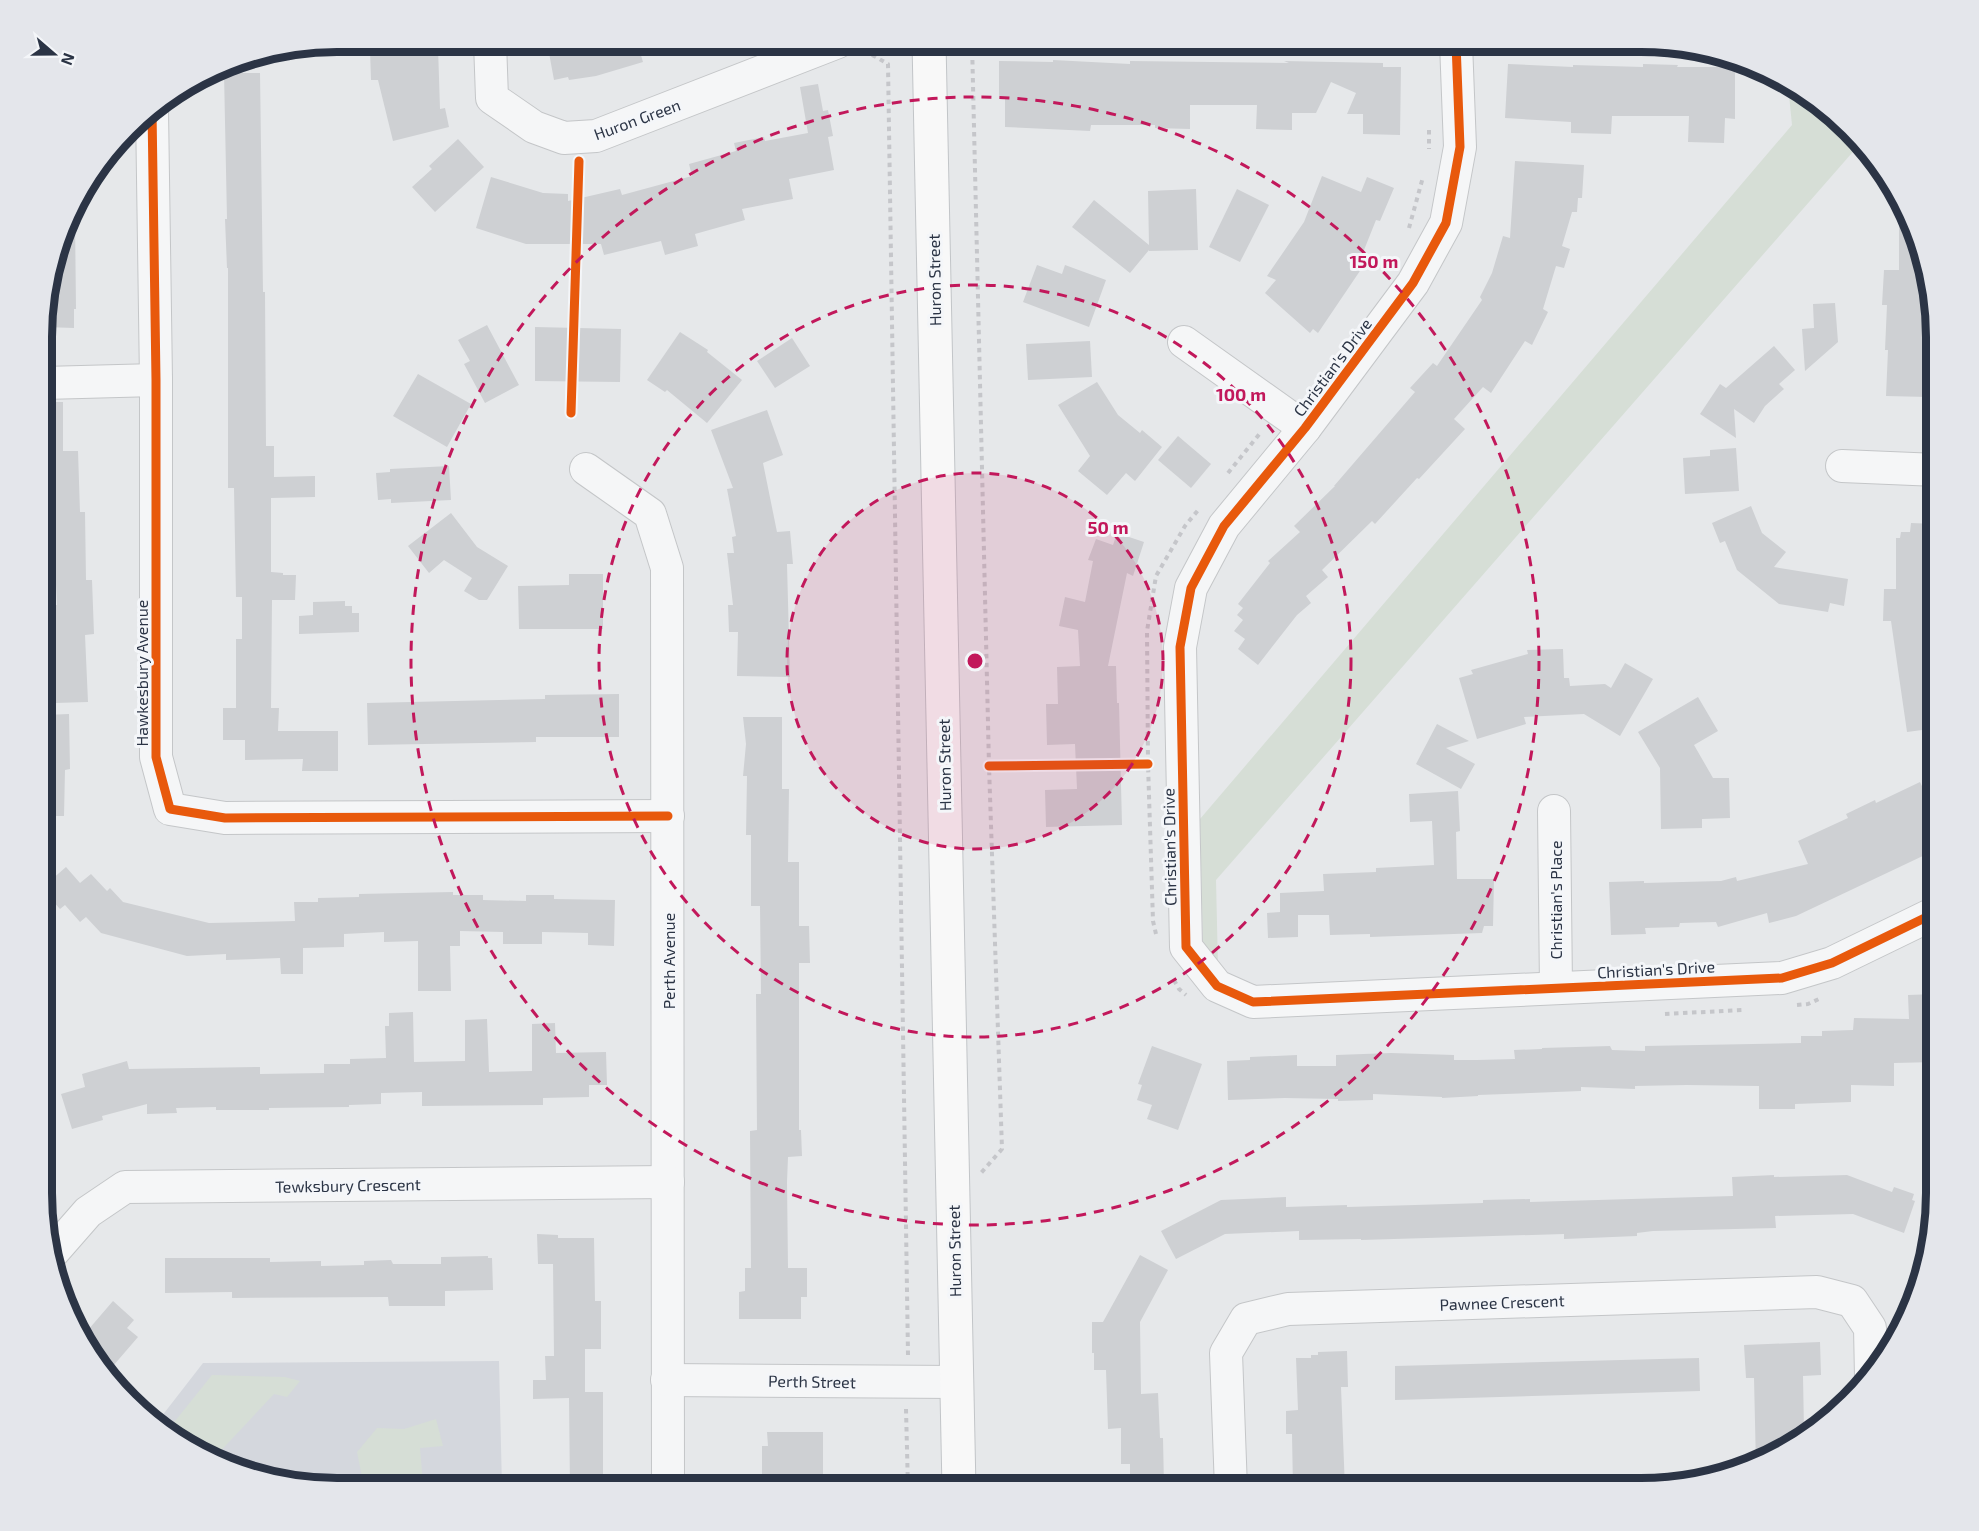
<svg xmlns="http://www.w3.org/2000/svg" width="1979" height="1531" font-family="'Exo 2',sans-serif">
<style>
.built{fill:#d4d7dd}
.green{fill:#d6ded6}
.building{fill:#ced0d3}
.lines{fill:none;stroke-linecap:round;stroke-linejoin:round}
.minor-casing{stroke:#c4c6c8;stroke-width:34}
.major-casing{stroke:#c2c5c8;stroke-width:35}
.path{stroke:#c5c6ca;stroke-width:4;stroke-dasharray:4.5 4.5;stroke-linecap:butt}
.minor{stroke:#f5f6f7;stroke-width:32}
.major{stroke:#f8f8f8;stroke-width:33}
.cycleway-casing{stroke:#f4f6f9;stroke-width:13}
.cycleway{stroke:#e8590c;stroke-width:9}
.ring{fill:none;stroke:#c2185b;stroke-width:3;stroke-dasharray:10 8}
.labels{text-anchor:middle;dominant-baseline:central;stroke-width:6;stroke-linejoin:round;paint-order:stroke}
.street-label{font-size:16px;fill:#2b3445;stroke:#f4f6f9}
.rim{fill:none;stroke:#2b3445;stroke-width:8}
.centre{fill:#c2185b;stroke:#f4f6f9;stroke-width:3}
.ring-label{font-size:18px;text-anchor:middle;font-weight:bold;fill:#c2185b;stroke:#f4f6f9;stroke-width:6;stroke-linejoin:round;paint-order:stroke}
</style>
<rect width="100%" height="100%" fill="#e6e8ea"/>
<polygon class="built" points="499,1361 502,1488 319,1488 225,1467 142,1415 125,1393 158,1421 203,1363"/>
<g class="green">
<polygon points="1788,85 1837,116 1858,146 1216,880 1218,967 1203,942 1200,819 1792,125"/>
<polygon points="212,1375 285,1377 300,1381 287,1397 274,1394 213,1459 167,1431"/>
<polygon points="436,1419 443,1446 420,1448 423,1483 395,1488 372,1488 362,1477 357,1452 377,1428 404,1429"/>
</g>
<g class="building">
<polygon points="547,42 637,42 643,62 596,76 569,80 568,77 554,80"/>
<polygon points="438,47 440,109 445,108 449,127 393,141 378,80 371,80 370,50"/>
<polygon points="1053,60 1130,64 1130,61 1289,63 1284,61 1383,63 1383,67 1401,67 1400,135 1363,134 1363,114 1347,114 1356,93 1331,82 1316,113 1292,113 1292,130 1256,129 1257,105 1190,105 1190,129 1155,128 1155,125 1091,125 1090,131 1005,127 1005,99 999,99 999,61 1053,62"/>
<polygon points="1508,64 1573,67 1573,65 1643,67 1643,64 1678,65 1677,67 1735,67 1735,119 1725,118 1724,143 1688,142 1689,116 1612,116 1611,134 1571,133 1571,122 1505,118"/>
<polygon points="224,73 260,73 263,292 265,292 266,446 274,446 274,477 315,476 315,497 271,498 271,572 283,573 283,575 296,575 295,600 272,600 271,708 279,708 278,731 338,731 338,771 302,771 303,759 245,760 245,740 223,740 223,708 236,708 236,639 242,639 242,597 236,597 234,488 228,488 228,268 227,268 225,219 227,219"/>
<polygon points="818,84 823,111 828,110 833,136 828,137 834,170 789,179 793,199 742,209 745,220 695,234 698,246 665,255 661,241 604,255 601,244 526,244 476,228 491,177 543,193 568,194 568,201 620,189 622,195 692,176 689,164 736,151 734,143 764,137 765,141 808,133 800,87"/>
<polygon points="458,139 484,167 435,212 412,187 432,169 429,166"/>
<polygon points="1515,161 1584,165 1582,198 1578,198 1577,212 1572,212 1562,246 1570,249 1564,268 1556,266 1543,309 1548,312 1532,345 1525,341 1491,393 1483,387 1454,419 1465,429 1419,479 1417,478 1375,524 1372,521 1322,570 1328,577 1306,596 1311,603 1297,615 1258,665 1238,649 1245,639 1234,631 1243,620 1237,615 1243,608 1238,604 1270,563 1268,561 1300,532 1294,526 1335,486 1334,486 1415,392 1410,388 1433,363 1437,366 1482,300 1480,297 1492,273 1503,236 1510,238"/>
<polygon points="1322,176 1361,192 1367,177 1394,188 1380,221 1376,220 1362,255 1368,259 1318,333 1313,329 1310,333 1265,293 1276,280 1267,276 1304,222"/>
<polygon points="1196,189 1198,250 1149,251 1149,250 1130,273 1072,227 1094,200 1149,245 1148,191"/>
<polygon points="1237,189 1269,205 1240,262 1209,247"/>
<polygon points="1899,203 1914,224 1927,287 1924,287 1922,325 1935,326 1937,337 1937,386 1929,386 1928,397 1886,396 1888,350 1885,350 1887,305 1882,305 1884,270 1899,270"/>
<polygon points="72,219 75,219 76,309 74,309 74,328 45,327 45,299"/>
<polygon points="1037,265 1062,274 1065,265 1106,280 1089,327 1023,302"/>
<polygon points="1835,303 1838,342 1805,371 1802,329 1814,328 1813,304"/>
<polygon points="487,325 519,385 485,403 464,364 470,361 458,340"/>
<polygon points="535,327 621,329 620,382 535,381"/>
<polygon points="680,332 708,350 707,352 742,380 707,423 667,390 665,392 647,380"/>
<polygon points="792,338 810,366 775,388 757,361"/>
<polygon points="1090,341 1092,377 1028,380 1026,344"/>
<polygon points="1774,346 1795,370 1779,384 1784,389 1765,406 1754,423 1734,409 1736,438 1700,414 1720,384 1726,388"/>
<polygon points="418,374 471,404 447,447 393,416"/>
<polygon points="1097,382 1118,415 1140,433 1142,430 1162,447 1135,481 1126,473 1107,495 1078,471 1090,456 1058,405"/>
<polygon points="44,402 63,402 63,451 78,451 80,512 85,512 86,580 92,580 94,634 85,635 88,702 55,703 49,605 57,605 55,564 53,564 52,512 44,512"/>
<polygon points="767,410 783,455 763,463 777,532 790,531 793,564 787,564 790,677 737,676 738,632 729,632 728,605 733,605 727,553 734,553 732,537 736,536 727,489 733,488 711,430"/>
<polygon points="1178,436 1211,464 1191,488 1158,460"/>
<polygon points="1736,448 1739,491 1685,494 1683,458 1710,456 1710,450"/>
<polygon points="449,466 451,500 391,503 391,499 378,500 376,473 390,472 390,469"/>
<polygon points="1751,506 1762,533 1786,552 1774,567 1848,579 1844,606 1830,603 1828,612 1779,604 1737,570 1725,541 1720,543 1712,523"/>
<polygon points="451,513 477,547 508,566 487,600 479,600 464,591 472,578 444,560 429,573 408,546"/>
<polygon points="1911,523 1937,524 1936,651 1923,652 1929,690 1937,689 1937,728 1907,732 1891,621 1883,621 1884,589 1896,589 1896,538 1900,538 1901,532 1910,532"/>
<polygon points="1117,533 1144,542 1133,576 1127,573 1108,666 1116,666 1117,703 1119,703 1122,825 1046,827 1045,790 1077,789 1075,744 1047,745 1046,704 1058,704 1057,667 1080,666 1078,630 1059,626 1065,597 1085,602 1093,561 1088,560 1096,539 1113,545"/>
<polygon points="569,574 603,574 603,629 519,629 518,586 569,585"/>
<polygon points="345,601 345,606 352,606 352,613 359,613 359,632 299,634 299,616 313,615 313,602"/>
<polygon points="1563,649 1564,678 1569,678 1570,686 1605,684 1611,688 1625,663 1653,679 1620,736 1584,714 1524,717 1526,724 1477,739 1459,678 1473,674 1471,670 1528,654 1527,650"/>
<polygon points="619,694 619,737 536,737 536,742 368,745 367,703 545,699 545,695"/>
<polygon points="1698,697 1718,731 1694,745 1713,778 1729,778 1730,818 1702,819 1702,828 1661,829 1660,768 1638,732"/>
<polygon points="69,714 70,769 65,770 64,816 44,816 44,715"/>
<polygon points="743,717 782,717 782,789 789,789 788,862 799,862 799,926 809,926 810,963 799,963 799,1130 801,1130 802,1156 788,1157 787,1182 788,1268 807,1268 807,1297 801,1297 801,1319 739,1319 739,1292 745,1291 745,1268 751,1268 750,1131 757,1130 756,994 761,994 760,906 751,906 751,835 746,835 747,776 743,776 746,744"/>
<polygon points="1437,724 1469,741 1446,748 1475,764 1461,789 1416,764"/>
<polygon points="1920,782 1937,818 1937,844 1925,849 1927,854 1796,916 1769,923 1767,913 1718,927 1716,922 1680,923 1679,927 1645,928 1646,934 1611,935 1609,882 1644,881 1644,883 1721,881 1736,877 1737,881 1808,864 1798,841 1848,818 1846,814 1875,800 1876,803"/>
<polygon points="1458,791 1460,831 1456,832 1457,879 1494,879 1493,926 1484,926 1482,933 1370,937 1370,934 1330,935 1329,915 1298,915 1298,937 1268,938 1267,913 1280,912 1280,893 1324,891 1323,874 1376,872 1376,868 1434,865 1432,821 1410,822 1409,794"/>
<polygon points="66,867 80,883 91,874 107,891 110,888 123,902 209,923 295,921 294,902 318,902 318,898 359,897 359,894 453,892 453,895 483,895 483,900 526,901 526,895 554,895 554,899 615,900 614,946 588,945 588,933 542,932 542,944 503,944 503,932 460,931 460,946 450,946 451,991 418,991 418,941 384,942 384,932 344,934 344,947 303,948 303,974 281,974 280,958 226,960 226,954 187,956 101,933 86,917 80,922 65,905 60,909 43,890 43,887"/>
<polygon points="1936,994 1936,1062 1894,1063 1894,1086 1851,1085 1851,1102 1795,1104 1795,1109 1759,1109 1759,1086 1687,1085 1635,1086 1635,1089 1581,1087 1581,1091 1478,1095 1478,1096 1442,1098 1442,1097 1373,1094 1373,1100 1338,1101 1338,1099 1285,1098 1228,1100 1227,1061 1250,1060 1250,1057 1297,1055 1297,1066 1336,1066 1336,1055 1391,1053 1454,1055 1454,1060 1477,1060 1515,1059 1514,1050 1542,1049 1542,1048 1610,1046 1612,1050 1645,1051 1645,1046 1801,1043 1801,1036 1822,1036 1822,1031 1853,1030 1854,1018 1909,1019 1908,995"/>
<polygon points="413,1012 414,1062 465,1061 465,1020 487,1019 489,1072 532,1071 532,1024 555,1023 556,1053 606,1052 607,1085 589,1085 589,1097 543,1098 543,1105 422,1106 422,1092 381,1093 381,1104 349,1105 349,1107 269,1108 269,1110 216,1110 216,1107 176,1108 177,1113 147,1114 147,1104 102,1116 103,1120 72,1129 61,1094 85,1087 82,1074 127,1061 129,1069 260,1067 260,1074 324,1073 324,1064 350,1064 350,1059 386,1058 385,1026 389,1026 389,1013"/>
<polygon points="1152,1046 1202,1064 1178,1130 1147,1119 1152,1105 1137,1100 1142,1085 1138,1084"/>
<polygon points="1774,1175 1774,1177 1847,1175 1892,1192 1894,1187 1914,1194 1912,1200 1915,1201 1904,1233 1853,1214 1775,1216 1776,1228 1653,1231 1637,1233 1637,1236 1564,1239 1564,1234 1361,1240 1361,1239 1299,1240 1299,1231 1225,1234 1176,1259 1161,1231 1221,1200 1286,1197 1286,1207 1347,1205 1347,1207 1483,1203 1483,1200 1530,1199 1530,1202 1733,1196 1732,1177"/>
<polygon points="537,1234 558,1235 558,1238 594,1238 595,1301 601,1301 601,1349 585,1349 585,1392 603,1392 603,1489 570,1488 569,1398 533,1399 533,1380 546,1380 545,1356 554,1356 553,1264 538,1264"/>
<polygon points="1140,1255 1168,1270 1140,1322 1141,1394 1158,1393 1160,1438 1163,1438 1164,1486 1130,1486 1130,1464 1121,1464 1121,1428 1108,1429 1106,1370 1094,1370 1094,1353 1092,1353 1092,1322 1103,1322"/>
<polygon points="488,1256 488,1258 492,1258 493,1290 445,1291 445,1306 389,1306 388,1297 232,1298 232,1292 165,1293 165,1258 270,1258 270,1262 321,1261 321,1266 364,1265 364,1261 391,1260 393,1264 441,1264 441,1257"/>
<polygon points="113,1301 134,1320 127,1328 138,1337 113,1366 88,1344 82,1337"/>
<polygon points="1820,1342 1821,1375 1803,1376 1804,1431 1756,1466 1754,1378 1746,1378 1744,1345"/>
<polygon points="1347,1351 1348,1387 1341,1387 1345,1489 1293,1489 1292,1434 1286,1434 1286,1411 1298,1410 1296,1358 1311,1358 1311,1355 1318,1355 1318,1352"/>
<polygon points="1699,1358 1700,1391 1395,1400 1395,1366"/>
<polygon points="767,1432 823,1432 823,1489 769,1489 769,1475 762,1475 762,1446 768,1446"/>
</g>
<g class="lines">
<defs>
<g id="minor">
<polyline points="490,42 492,98 534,127 564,138 596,136 838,42"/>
<polyline points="1456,43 1460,147 1446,223 1413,283 1305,428 1224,526 1191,588 1180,647 1186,947 1217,986 1253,1002 1782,978 1832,963 1937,912"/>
<polyline points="152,110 156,380 156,757 170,809 225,818 668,816"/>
<polyline points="1184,342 1305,428"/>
<polyline points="44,383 156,380"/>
<polyline points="1842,466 1937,470"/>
<polyline points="586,469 650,514 667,568 668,1489"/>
<polyline points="1554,811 1556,988"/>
<polyline points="53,1252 88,1212 125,1187 668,1182"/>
<polyline points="667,1380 957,1382"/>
<polyline points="1231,1489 1226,1353 1246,1319 1288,1309 1817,1292 1852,1301 1870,1328 1871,1377"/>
</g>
<polyline id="major" points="929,42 959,1489"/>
</defs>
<use href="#minor" class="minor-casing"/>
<use href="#major" class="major-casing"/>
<g class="path">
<polyline points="972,42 989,766 1002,1149 981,1173"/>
<polyline points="864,53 867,52 888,64 908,1355"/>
<polyline points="1429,130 1429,149"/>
<polyline points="1409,228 1423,177"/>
<polyline points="1228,473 1261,432"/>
<polyline points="1156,934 1153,921 1148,764 1147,631 1156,576 1185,526 1199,509"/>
<polyline points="1174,980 1179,989 1186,995"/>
<polyline points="1797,1005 1808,1004 1821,998"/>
<polyline points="1665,1014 1742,1010"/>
<polyline points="906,1409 908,1489"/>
</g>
<use href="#minor" class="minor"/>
<use href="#major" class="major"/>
<defs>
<g id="cycleway">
<polyline points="1456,43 1460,147 1446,223 1413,283 1305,428 1224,526 1191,588 1180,647 1186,947 1217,986 1253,1002 1782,978 1832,963 1937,912"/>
<polyline points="152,110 156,380 156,757 170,809 225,818 668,816"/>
<polyline points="571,413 579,161"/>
<polyline points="989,766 1148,764"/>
</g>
</defs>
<use href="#cycleway" class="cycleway-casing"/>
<use href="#cycleway" class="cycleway"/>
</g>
<circle cx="975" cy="661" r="188" fill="#c2185b" fill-opacity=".12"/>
<g class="ring">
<circle cx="975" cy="661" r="188"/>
<circle cx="975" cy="661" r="376"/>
<circle cx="975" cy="661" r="564"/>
</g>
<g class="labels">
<g class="street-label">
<text transform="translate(637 119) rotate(-20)">Huron Green</text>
<text transform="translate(934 280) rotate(-91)">Huron Street</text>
<text transform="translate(1332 367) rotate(-53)">Christian's Drive</text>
<text transform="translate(141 673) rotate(-90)">Hawkesbury Avenue</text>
<text transform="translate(944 765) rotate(-91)">Huron Street</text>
<text transform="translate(1169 847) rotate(-91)">Christian's Drive</text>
<text transform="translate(1555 900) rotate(-90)">Christian's Place</text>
<text transform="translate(668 961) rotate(-90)">Perth Avenue</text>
<text transform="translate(1656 969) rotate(-3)">Christian's Drive</text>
<text transform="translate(348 1185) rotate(-1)">Tewksbury Crescent</text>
<text transform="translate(954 1251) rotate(-91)">Huron Street</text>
<text transform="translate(1502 1302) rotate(-2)">Pawnee Crescent</text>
<text transform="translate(812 1381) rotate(1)">Perth Street</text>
</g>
</g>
<path d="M0 0H1979V1531H0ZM337 52H1641A285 285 0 0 1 1926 337V1193A285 285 0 0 1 1641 1478H337A285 285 0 0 1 52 1193V337A285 285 0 0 1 337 52Z" fill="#e4e6eb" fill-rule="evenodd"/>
<path class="rim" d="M337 52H1641A285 285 0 0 1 1926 337V1193A285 285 0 0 1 1641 1478H337A285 285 0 0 1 52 1193V337A285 285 0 0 1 337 52Z"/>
<circle cx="975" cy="661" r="9" class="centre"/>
<g class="ring-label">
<text x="1374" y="268">150 m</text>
<text x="1241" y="401">100 m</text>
<text x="1108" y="534">50 m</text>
</g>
<g transform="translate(54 54) rotate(110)" stroke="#f4f6f9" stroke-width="4.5" paint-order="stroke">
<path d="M0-4.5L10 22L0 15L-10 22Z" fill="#2b3445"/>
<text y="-9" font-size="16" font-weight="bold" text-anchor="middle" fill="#2b3445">N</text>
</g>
</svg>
